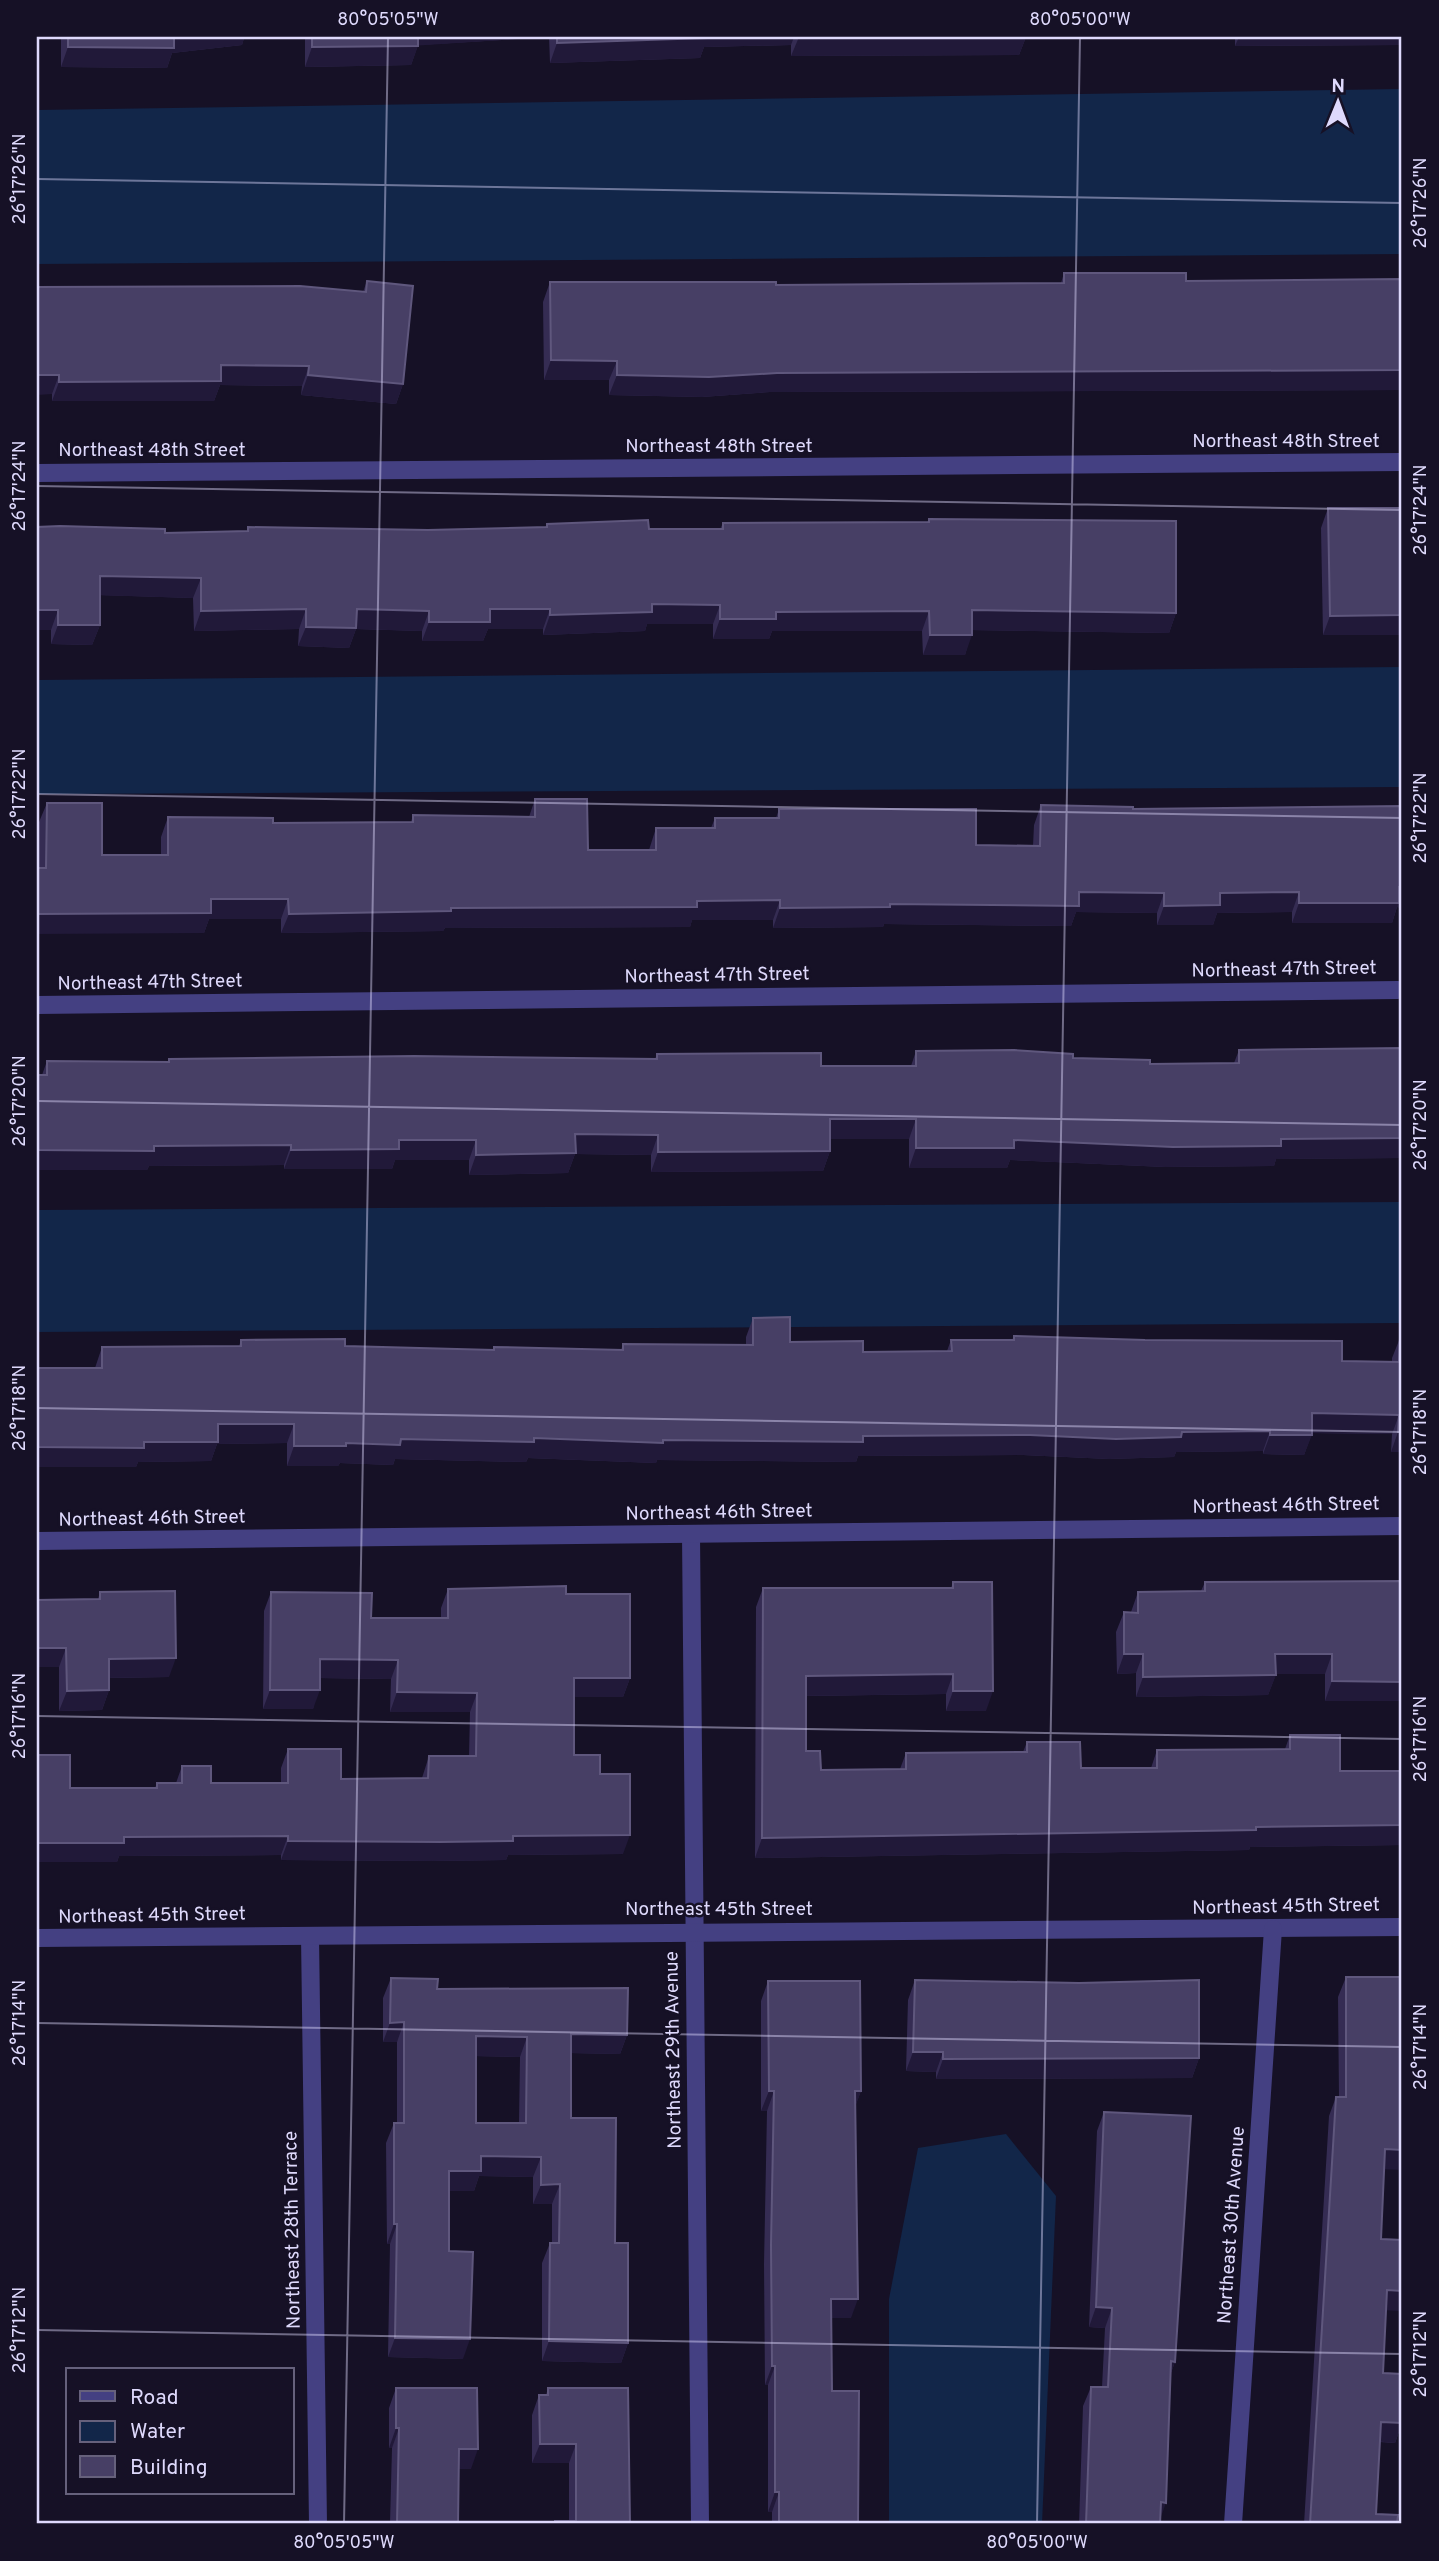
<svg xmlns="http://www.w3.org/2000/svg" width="1439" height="2561" font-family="Overpass,sans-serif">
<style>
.water{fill:#122649}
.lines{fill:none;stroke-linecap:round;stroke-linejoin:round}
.street{stroke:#444082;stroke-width:18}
.wall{fill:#352c53;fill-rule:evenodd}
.shaded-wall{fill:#211939}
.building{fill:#473f65;stroke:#5f577d;stroke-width:2;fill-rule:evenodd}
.ticks{fill:none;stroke:#ded9fc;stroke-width:2;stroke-opacity:0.45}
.labels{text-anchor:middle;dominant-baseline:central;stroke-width:5;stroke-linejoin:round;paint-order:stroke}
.street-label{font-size:19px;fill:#ded9fc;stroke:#161126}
.neatline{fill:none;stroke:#ded9fc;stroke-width:2.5}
.ticks-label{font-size:18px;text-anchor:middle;fill:#ded9fc}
</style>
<rect width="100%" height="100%" fill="#161126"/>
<g class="water">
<polygon points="1402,89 1402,254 37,264 37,110"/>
<polygon points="1402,667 1402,787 37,794 37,680"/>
<polygon points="1402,1202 1402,1323 37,1332 37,1210"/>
<polygon points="1006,2134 1056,2196 1042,2524 889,2524 889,2299 918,2148"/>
</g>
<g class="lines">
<g class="street">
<polyline points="37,473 1402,462"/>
<polyline points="37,1005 1398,990"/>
<polyline points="691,1534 700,2524"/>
<polyline points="37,1541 1402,1526"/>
<polyline points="310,1936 318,2524"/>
<polyline points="37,1938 1402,1927"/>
<polyline points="1233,2524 1273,1929"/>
</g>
</g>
<g class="wall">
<polygon points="61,37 253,37 244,38 242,45 172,53 167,68 61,67"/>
<polygon points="305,37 549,37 418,45 411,65 305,67"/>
<polygon points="549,37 1026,37 1019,55 791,56 791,45 704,47 700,58 550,63"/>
<polygon points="1235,37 1402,37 1402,45 1235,46"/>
<polygon points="1064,273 1186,281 1402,279 1402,390 770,392 702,397 609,395 609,380 544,380 543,302 550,282 776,285 1061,283"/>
<polygon points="367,281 403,384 396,404 301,395 302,386 220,385 214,401 52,401 52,394 37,287 363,292"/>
<polygon points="1328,508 1402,508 1402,635 1323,635 1321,528"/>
<polygon points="929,519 1176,613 1169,633 972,630 965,655 923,655 922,631 772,631 769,639 713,639 713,624 647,624 645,631 543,635 543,629 488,629 483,641 422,641 422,631 356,629 349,648 298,646 299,629 194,631 193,598 100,595 100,625 92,645 51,644 51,630 37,527 165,533 247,531 248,527 428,530 545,527 547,524 649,529 720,529 723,523 927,522"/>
<polygon points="535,799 588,850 649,850 656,828 711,828 715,818 776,818 779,809 976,845 1033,846 1034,825 1041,805 1133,809 1402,806 1402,908 1397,907 1392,923 1292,923 1292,912 1217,913 1213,925 1157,925 1157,913 1076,912 1071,926 884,924 883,927 773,928 773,920 692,920 690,927 445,928 443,931 281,933 281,919 209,919 204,933 39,868 39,822 47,803 102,855 161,855 161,837 168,817 273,823 411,822 413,815 529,817"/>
<polygon points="1402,1048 1402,1158 1276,1159 1274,1166 1165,1167 1010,1160 1007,1168 909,1168 909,1139 830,1139 830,1151 823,1171 651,1172 651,1155 575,1154 568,1173 469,1175 469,1160 395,1160 392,1169 284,1169 284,1165 149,1166 147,1170 37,1170 37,1075 42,1075 47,1061 168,1062 169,1059 655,1059 657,1054 821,1066 911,1066 916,1051 1073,1058 1150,1064 1234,1063 1239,1050"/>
<polygon points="753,1318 790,1342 863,1352 947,1351 951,1340 1012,1340 1014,1336 1342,1361 1392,1361 1392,1358 1400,1338 1402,1338 1402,1452 1391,1452 1392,1434 1312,1433 1304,1455 1263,1454 1263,1451 1176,1452 1174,1457 1109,1459 1023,1455 858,1456 856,1462 657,1460 656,1463 528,1458 526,1462 395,1459 393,1465 340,1463 338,1466 287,1466 287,1443 217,1444 211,1461 138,1462 136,1467 95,1368 102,1347 239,1346 241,1340 345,1346 493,1350 494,1347 621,1350 623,1344 746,1345 746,1337"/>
<polygon points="1402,1581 1402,1701 1325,1701 1325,1674 1276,1674 1268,1695 1136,1697 1136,1673 1117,1674 1116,1632 1124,1612 1131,1612 1138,1592 1201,1591 1205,1582"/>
<polygon points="953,1582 986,1711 946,1711 946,1694 806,1696 806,1751 821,1770 900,1769 906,1753 1023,1752 1027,1742 1081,1768 1151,1768 1157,1750 1285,1749 1290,1735 1340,1771 1402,1771 1402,1845 1250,1847 1249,1850 755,1858 756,1607 763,1588 951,1588"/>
<polygon points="448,1589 566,1594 630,1678 623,1697 574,1697 574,1755 600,1774 623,1854 508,1855 506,1860 433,1861 281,1860 281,1855 119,1856 117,1862 37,1862 37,1755 70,1788 155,1788 157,1783 176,1783 182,1766 211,1783 281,1783 281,1768 288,1749 341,1779 422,1778 429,1756 469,1756 470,1712 390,1712 391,1679 320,1678 313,1709 263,1709 264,1611 271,1592 371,1618 441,1618 441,1608"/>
<polygon points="100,1592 169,1677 109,1678 109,1690 102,1710 59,1711 59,1667 37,1667 37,1600 98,1599"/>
<polygon points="1346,1977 1384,2169 1381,2239 1386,2310 1383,2373 1402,2423 1395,2443 1380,2442 1376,2514 1397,2524 1304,2524 1329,2116 1336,2097 1339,2097 1338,1997"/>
<path d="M 391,1978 L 627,2035 L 620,2054 L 571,2053 L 571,2118 L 615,2243 L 628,2343 L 621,2363 L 542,2361 L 542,2263 L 550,2243 L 552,2243 L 552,2204 L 533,2204 L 533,2177 L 479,2176 L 474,2191 L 449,2191 L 449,2251 L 463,2359 L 388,2357 L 390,2244 L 387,2244 L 386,2143 L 394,2123 L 397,2123 L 397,2042 L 383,2042 L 383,1998 ZM 476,2056 L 520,2057 L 519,2123 L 476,2123 Z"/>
<polygon points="915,1980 1199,2058 1192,2078 936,2079 936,2072 906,2071 908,2000"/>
<polygon points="768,1981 861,2091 855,2106 851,2318 831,2318 832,2391 858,2524 772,2524 772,2512 768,2512 768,2385 765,2385 764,2264 767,2111 761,2111 761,2001"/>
<polygon points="1104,2112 1175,2362 1170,2375 1160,2524 1079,2524 1083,2406 1091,2387 1102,2387 1105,2328 1089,2327 1097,2131"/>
<polygon points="396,2388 471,2469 459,2469 458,2524 390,2524 392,2448 389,2448 389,2408"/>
<polygon points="548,2388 630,2524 554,2524 555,2521 569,2521 569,2463 532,2463 532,2415 539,2395 546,2395"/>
</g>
<g class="shaded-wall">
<polygon points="173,37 253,37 244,38 242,45 172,53 167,68 61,67 68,47"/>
<polygon points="414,37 549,37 411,46"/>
<polygon points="703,37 794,37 791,45 704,47 700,58 550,63 557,43"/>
<polygon points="799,37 1026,37 1019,55 791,56"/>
<polygon points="1239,37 1402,37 1402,45 1235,46"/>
<polygon points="418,46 411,65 305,67 312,47"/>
<polygon points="551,360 617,361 609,380 544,380"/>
<polygon points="221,365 309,366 302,386 220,385 214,401 52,401 59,382"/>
<polygon points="1402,370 1402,390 770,392 702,397 609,395 617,375 777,373"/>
<polygon points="37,375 59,375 52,394 37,395"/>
<polygon points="308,375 403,384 396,404 301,395"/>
<polygon points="100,576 201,578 193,598 93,595"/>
<polygon points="652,604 720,605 713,624 647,624 645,631 543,635 550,615"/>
<polygon points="306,609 299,629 194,631 201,611"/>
<polygon points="357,609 429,611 422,631 356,629 349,648 298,646 306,627"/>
<polygon points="490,609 550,609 543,629 488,629 483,641 422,641 429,622"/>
<polygon points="37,610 58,610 51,630 37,630"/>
<polygon points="972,610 1176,613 1169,633 965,630"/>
<polygon points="929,611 922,631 772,631 769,639 713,639 720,619 776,612"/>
<polygon points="1402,615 1402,635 1323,635 1330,616"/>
<polygon points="58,625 100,625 92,645 51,644"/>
<polygon points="930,635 972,635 965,655 923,655"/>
<polygon points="1399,887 1402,887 1402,908 1397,907 1392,923 1292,923 1299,903"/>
<polygon points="1079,892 1164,893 1157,913 1076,912 1071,926 884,924 883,927 773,928 780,908 890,904"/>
<polygon points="1299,892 1292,912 1217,913 1213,925 1157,925 1164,906 1220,893"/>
<polygon points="211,899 288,899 281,919 209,919 204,933 37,934 37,914"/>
<polygon points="780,900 773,920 692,920 690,927 445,928 443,931 281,933 289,914 697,901"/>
<polygon points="830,1119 916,1119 909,1139 823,1139"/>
<polygon points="575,1134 658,1135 651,1155 575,1154 568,1173 469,1175 476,1155"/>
<polygon points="1402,1138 1402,1158 1276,1159 1274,1166 1165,1167 1010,1160 1007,1168 909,1168 916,1148 1014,1140"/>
<polygon points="399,1140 476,1140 469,1160 395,1160 392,1169 284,1169 291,1150"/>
<polygon points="291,1145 284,1165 149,1166 147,1170 37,1170 37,1150 154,1146"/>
<polygon points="830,1151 823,1171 651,1172 658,1152"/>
<polygon points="1312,1413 1399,1415 1392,1434 1305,1433"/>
<polygon points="218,1424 294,1424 287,1443 217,1444 211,1461 138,1462 136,1467 37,1467 37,1447 144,1442"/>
<polygon points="1270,1431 1263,1451 1176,1452 1174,1457 1109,1459 1023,1455 858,1456 856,1462 657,1460 656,1463 528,1458 526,1462 395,1459 393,1465 340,1463 338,1466 287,1466 294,1446 401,1439 534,1438 663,1440"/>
<polygon points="1398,1432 1402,1432 1402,1452 1391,1452"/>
<polygon points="1270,1435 1312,1435 1304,1455 1263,1454"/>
<polygon points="37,1648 66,1648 59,1667 37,1667"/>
<polygon points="1124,1654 1143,1654 1136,1673 1117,1674"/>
<polygon points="1275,1654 1332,1654 1325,1674 1268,1674"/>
<polygon points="176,1658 169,1677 102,1678 109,1659"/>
<polygon points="320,1659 398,1660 391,1679 313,1678"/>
<polygon points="953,1674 946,1694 799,1696 806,1676"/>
<polygon points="1276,1675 1268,1695 1136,1697 1143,1677"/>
<polygon points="574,1678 630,1678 623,1697 567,1697"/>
<polygon points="1332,1681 1402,1682 1402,1701 1325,1701"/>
<polygon points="109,1690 102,1710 59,1711 67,1691"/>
<polygon points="270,1690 320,1690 313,1709 263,1709"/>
<polygon points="953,1691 993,1691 986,1711 946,1711"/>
<polygon points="397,1692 477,1693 470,1712 390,1712"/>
<polygon points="1402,1825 1402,1845 1250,1847 1249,1850 755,1858 762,1838 1256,1827"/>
<polygon points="630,1835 623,1854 508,1855 506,1860 433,1861 281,1860 288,1841 513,1836"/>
<polygon points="288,1836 281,1855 119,1856 117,1862 37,1862 37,1843 124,1837"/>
<polygon points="404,2022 397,2042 383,2042 390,2023"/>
<polygon points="571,2034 627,2035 620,2054 564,2053"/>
<polygon points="476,2036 527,2037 520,2057 469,2056"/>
<polygon points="913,2052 943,2052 936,2072 906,2071"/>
<polygon points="1199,2058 1192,2078 936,2079 943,2059"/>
<polygon points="769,2091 774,2091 767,2111 761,2111"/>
<polygon points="855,2091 861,2091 854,2110"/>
<polygon points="1385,2149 1402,2150 1402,2170 1378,2169"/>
<polygon points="481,2156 541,2157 533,2177 479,2176 474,2191 441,2191 449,2171"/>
<polygon points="560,2184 552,2204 533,2204 541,2185"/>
<polygon points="394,2224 397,2224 390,2244 387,2244"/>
<polygon points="1387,2290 1402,2291 1402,2311 1380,2310"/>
<polygon points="831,2299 858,2299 851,2318 824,2318"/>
<polygon points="1096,2307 1112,2308 1105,2328 1089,2327"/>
<polygon points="395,2338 470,2339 463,2359 388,2357"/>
<polygon points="549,2341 628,2343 621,2363 542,2361"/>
<polygon points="1171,2361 1175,2362 1168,2381"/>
<polygon points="772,2366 775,2366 768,2385 765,2385"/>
<polygon points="1381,2422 1402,2423 1395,2443 1374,2441"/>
<polygon points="396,2428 399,2428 392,2448 389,2448"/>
<polygon points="540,2444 576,2444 569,2463 532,2463"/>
<polygon points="459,2449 478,2449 471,2469 452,2469"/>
<polygon points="775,2492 779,2492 772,2512 768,2512"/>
<polygon points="1161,2502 1166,2503 1159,2522"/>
</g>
<g class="building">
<polygon points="68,37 174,37 174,48 68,47"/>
<polygon points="312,37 418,37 418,46 312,47"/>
<polygon points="557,37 707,37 707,38 557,43"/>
<polygon points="1064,273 1186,273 1186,281 1402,279 1402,370 777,373 709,377 617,375 617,361 551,360 550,282 776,282 776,285 1064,283"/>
<polygon points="367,281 413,286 403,384 308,375 309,366 221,365 221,381 59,382 59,375 37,375 37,287 300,286 366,292"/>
<polygon points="1328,508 1402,508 1402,615 1330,616"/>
<polygon points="929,519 1176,521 1176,613 972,610 972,635 930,635 929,611 776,612 776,619 720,619 720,605 652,604 652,612 550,615 550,609 490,609 490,622 429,622 429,611 357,609 356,628 306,627 306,609 201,611 201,578 100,576 100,625 58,625 58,610 37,610 37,527 60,526 165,529 165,533 248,531 248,527 428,530 547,527 547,524 648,520 649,529 723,529 723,523 929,522"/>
<polygon points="535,799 587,799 588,850 656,850 656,828 715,828 715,818 779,818 779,809 976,809 976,845 1040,846 1041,805 1133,807 1133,809 1402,806 1402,887 1399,887 1399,903 1299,903 1299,892 1220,893 1220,905 1164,906 1164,893 1079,892 1079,906 890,904 890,907 780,908 780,900 697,901 697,907 451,908 451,911 289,914 288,899 211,899 211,913 37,914 37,868 46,868 47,803 102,803 102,855 168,855 168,817 273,818 273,823 413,822 413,815 535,817"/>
<polygon points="1402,1048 1402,1138 1281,1139 1281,1146 1173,1147 1014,1140 1014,1148 916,1148 916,1119 830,1119 830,1151 658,1152 658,1135 575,1134 576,1153 476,1155 476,1140 399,1140 399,1149 291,1150 291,1145 154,1146 154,1151 37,1150 37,1075 47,1075 47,1061 169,1062 169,1059 414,1056 657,1059 657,1054 821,1053 821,1066 916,1066 916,1051 1014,1050 1073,1054 1073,1058 1150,1060 1150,1064 1239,1063 1239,1050"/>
<polygon points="790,1317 790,1342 863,1341 863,1352 952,1351 951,1340 1014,1340 1014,1336 1145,1340 1342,1341 1342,1361 1399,1362 1400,1338 1402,1338 1402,1432 1398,1432 1399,1415 1312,1413 1312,1435 1270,1435 1270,1431 1182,1432 1181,1437 1116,1439 1030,1435 863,1436 863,1442 663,1440 663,1443 534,1438 534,1442 401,1439 400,1445 346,1443 346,1446 294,1446 294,1424 218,1424 218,1442 144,1442 144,1448 37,1447 37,1368 102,1368 102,1347 241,1346 241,1340 345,1339 345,1346 494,1350 494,1347 623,1350 623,1344 753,1345 753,1318"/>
<polygon points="1402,1581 1402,1682 1332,1681 1332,1654 1275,1654 1276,1675 1143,1677 1143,1654 1124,1654 1124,1612 1138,1613 1138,1592 1205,1591 1205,1582"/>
<polygon points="953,1582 992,1582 993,1691 953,1691 953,1674 806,1676 806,1751 820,1751 821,1770 906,1769 906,1753 1027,1752 1027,1742 1080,1742 1081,1768 1157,1768 1157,1750 1290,1749 1290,1735 1340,1735 1340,1771 1402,1771 1402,1825 1256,1827 1256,1830 762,1838 763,1588 953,1588"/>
<polygon points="566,1586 566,1594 630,1594 630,1678 574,1678 574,1755 600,1755 600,1774 630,1774 630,1835 513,1836 513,1841 440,1842 288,1841 288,1836 124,1837 124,1843 37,1843 37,1755 70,1755 70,1788 157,1788 157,1783 182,1783 182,1766 211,1766 211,1783 288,1783 288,1749 341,1749 341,1779 428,1778 429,1756 476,1756 477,1693 397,1692 398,1660 320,1659 320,1690 270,1690 271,1592 372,1593 371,1618 448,1618 448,1589"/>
<polygon points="175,1591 176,1658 109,1659 109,1690 67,1691 66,1648 37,1648 37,1600 100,1599 100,1592"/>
<polygon points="1346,1977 1402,1977 1402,2150 1385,2149 1381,2239 1402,2240 1402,2291 1387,2290 1383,2373 1402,2374 1402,2423 1381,2422 1376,2514 1398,2515 1397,2524 1310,2524 1336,2097 1346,2097"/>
<path d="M 391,1978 L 438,1979 L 437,1989 L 628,1988 L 627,2035 L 571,2034 L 571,2118 L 616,2118 L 615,2243 L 628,2243 L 628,2343 L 549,2341 L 550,2243 L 559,2243 L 560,2184 L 541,2185 L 541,2157 L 481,2156 L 481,2171 L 449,2171 L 449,2251 L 473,2252 L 470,2339 L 395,2338 L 397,2224 L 394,2224 L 394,2123 L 404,2123 L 404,2022 L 390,2023 ZM 476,2036 L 527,2037 L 526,2123 L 476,2123 Z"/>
<polygon points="915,1980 1079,1983 1199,1980 1199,2058 943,2059 943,2052 913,2052"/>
<polygon points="768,1981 860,1981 861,2091 855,2091 858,2299 831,2299 832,2391 859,2391 858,2524 779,2524 779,2492 775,2492 775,2366 772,2366 771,2245 774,2091 769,2091"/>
<polygon points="1104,2112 1191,2116 1175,2362 1171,2361 1166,2503 1161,2502 1160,2524 1086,2524 1091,2387 1108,2387 1112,2308 1096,2307"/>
<polygon points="396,2388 477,2388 478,2449 459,2449 458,2524 397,2524 399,2428 396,2428"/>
<polygon points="548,2388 628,2388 630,2524 555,2524 555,2521 576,2521 576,2444 540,2444 539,2395 548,2395"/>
</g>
<path class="ticks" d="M 37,179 L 1402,203M 37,486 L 1402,510M 37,794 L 1402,818M 37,1101 L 1402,1125M 37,1408 L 1402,1432M 37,1716 L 1402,1739M 37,2023 L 1402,2047M 37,2330 L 1402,2354M 344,2524 L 388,37M 1037,2524 L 1080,37"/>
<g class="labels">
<g class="street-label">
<text x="1286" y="442">Northeast 48th Street</text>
<text x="719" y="447">Northeast 48th Street</text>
<text x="152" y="451">Northeast 48th Street</text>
<text transform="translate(1284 970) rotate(-1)">Northeast 47th Street</text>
<text transform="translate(717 976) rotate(-1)">Northeast 47th Street</text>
<text transform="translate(150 983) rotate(-1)">Northeast 47th Street</text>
<text transform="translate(1286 1506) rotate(-1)">Northeast 46th Street</text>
<text transform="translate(719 1513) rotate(-1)">Northeast 46th Street</text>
<text transform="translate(152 1519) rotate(-1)">Northeast 46th Street</text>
<text transform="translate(1286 1907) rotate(-1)">Northeast 45th Street</text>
<text x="719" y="1910">Northeast 45th Street</text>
<text transform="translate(152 1916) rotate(-1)">Northeast 45th Street</text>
<text transform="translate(674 2050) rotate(-91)">Northeast 29th Avenue</text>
<text transform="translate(1232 2225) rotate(-86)">Northeast 30th Avenue</text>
<text transform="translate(293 2230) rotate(-91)">Northeast 28th Terrace</text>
</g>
</g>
<rect width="1439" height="2561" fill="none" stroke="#161126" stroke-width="77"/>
<rect x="66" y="2368" width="228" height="126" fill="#161126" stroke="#66617c" stroke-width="2"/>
<rect x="80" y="2391" width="35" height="10" fill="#444082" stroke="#66617c" stroke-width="2"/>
<text x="130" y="2404" font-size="21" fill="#ded9fc">Road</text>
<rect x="80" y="2421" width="35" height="21" fill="#122649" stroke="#66617c" stroke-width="2"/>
<text x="130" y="2438" font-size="21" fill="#ded9fc">Water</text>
<rect x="80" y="2456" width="35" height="21" fill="#473f65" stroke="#66617c" stroke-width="2"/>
<text x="130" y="2474" font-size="21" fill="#ded9fc">Building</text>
<g transform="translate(1338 102) rotate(1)" stroke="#161126" stroke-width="5" paint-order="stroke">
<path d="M0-5L12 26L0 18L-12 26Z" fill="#ded9fc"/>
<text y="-10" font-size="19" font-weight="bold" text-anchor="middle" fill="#ded9fc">N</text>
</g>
<rect x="38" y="38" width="1362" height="2484" class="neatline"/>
<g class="ticks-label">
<text x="388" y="25">80°05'05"W</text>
<text x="1080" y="25">80°05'00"W</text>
<text transform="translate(19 179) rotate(-90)" y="6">26°17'26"N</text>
<text transform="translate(1420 203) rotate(-90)" y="6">26°17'26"N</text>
<text transform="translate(19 486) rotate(-90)" y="6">26°17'24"N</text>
<text transform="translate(1420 510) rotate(-90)" y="6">26°17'24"N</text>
<text transform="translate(19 794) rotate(-90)" y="6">26°17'22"N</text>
<text transform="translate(1420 818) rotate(-90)" y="6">26°17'22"N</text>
<text transform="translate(19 1101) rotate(-90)" y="6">26°17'20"N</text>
<text transform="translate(1420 1125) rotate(-90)" y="6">26°17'20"N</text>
<text transform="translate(19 1408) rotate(-90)" y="6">26°17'18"N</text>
<text transform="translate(1420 1432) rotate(-90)" y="6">26°17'18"N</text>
<text transform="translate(19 1716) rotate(-90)" y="6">26°17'16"N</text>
<text transform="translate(1420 1739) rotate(-90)" y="6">26°17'16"N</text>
<text transform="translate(19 2023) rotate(-90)" y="6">26°17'14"N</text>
<text transform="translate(1420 2047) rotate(-90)" y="6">26°17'14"N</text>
<text transform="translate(19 2330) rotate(-90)" y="6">26°17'12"N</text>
<text transform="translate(1420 2354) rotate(-90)" y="6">26°17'12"N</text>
<text x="344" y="2548">80°05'05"W</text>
<text x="1037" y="2548">80°05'00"W</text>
</g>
</svg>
